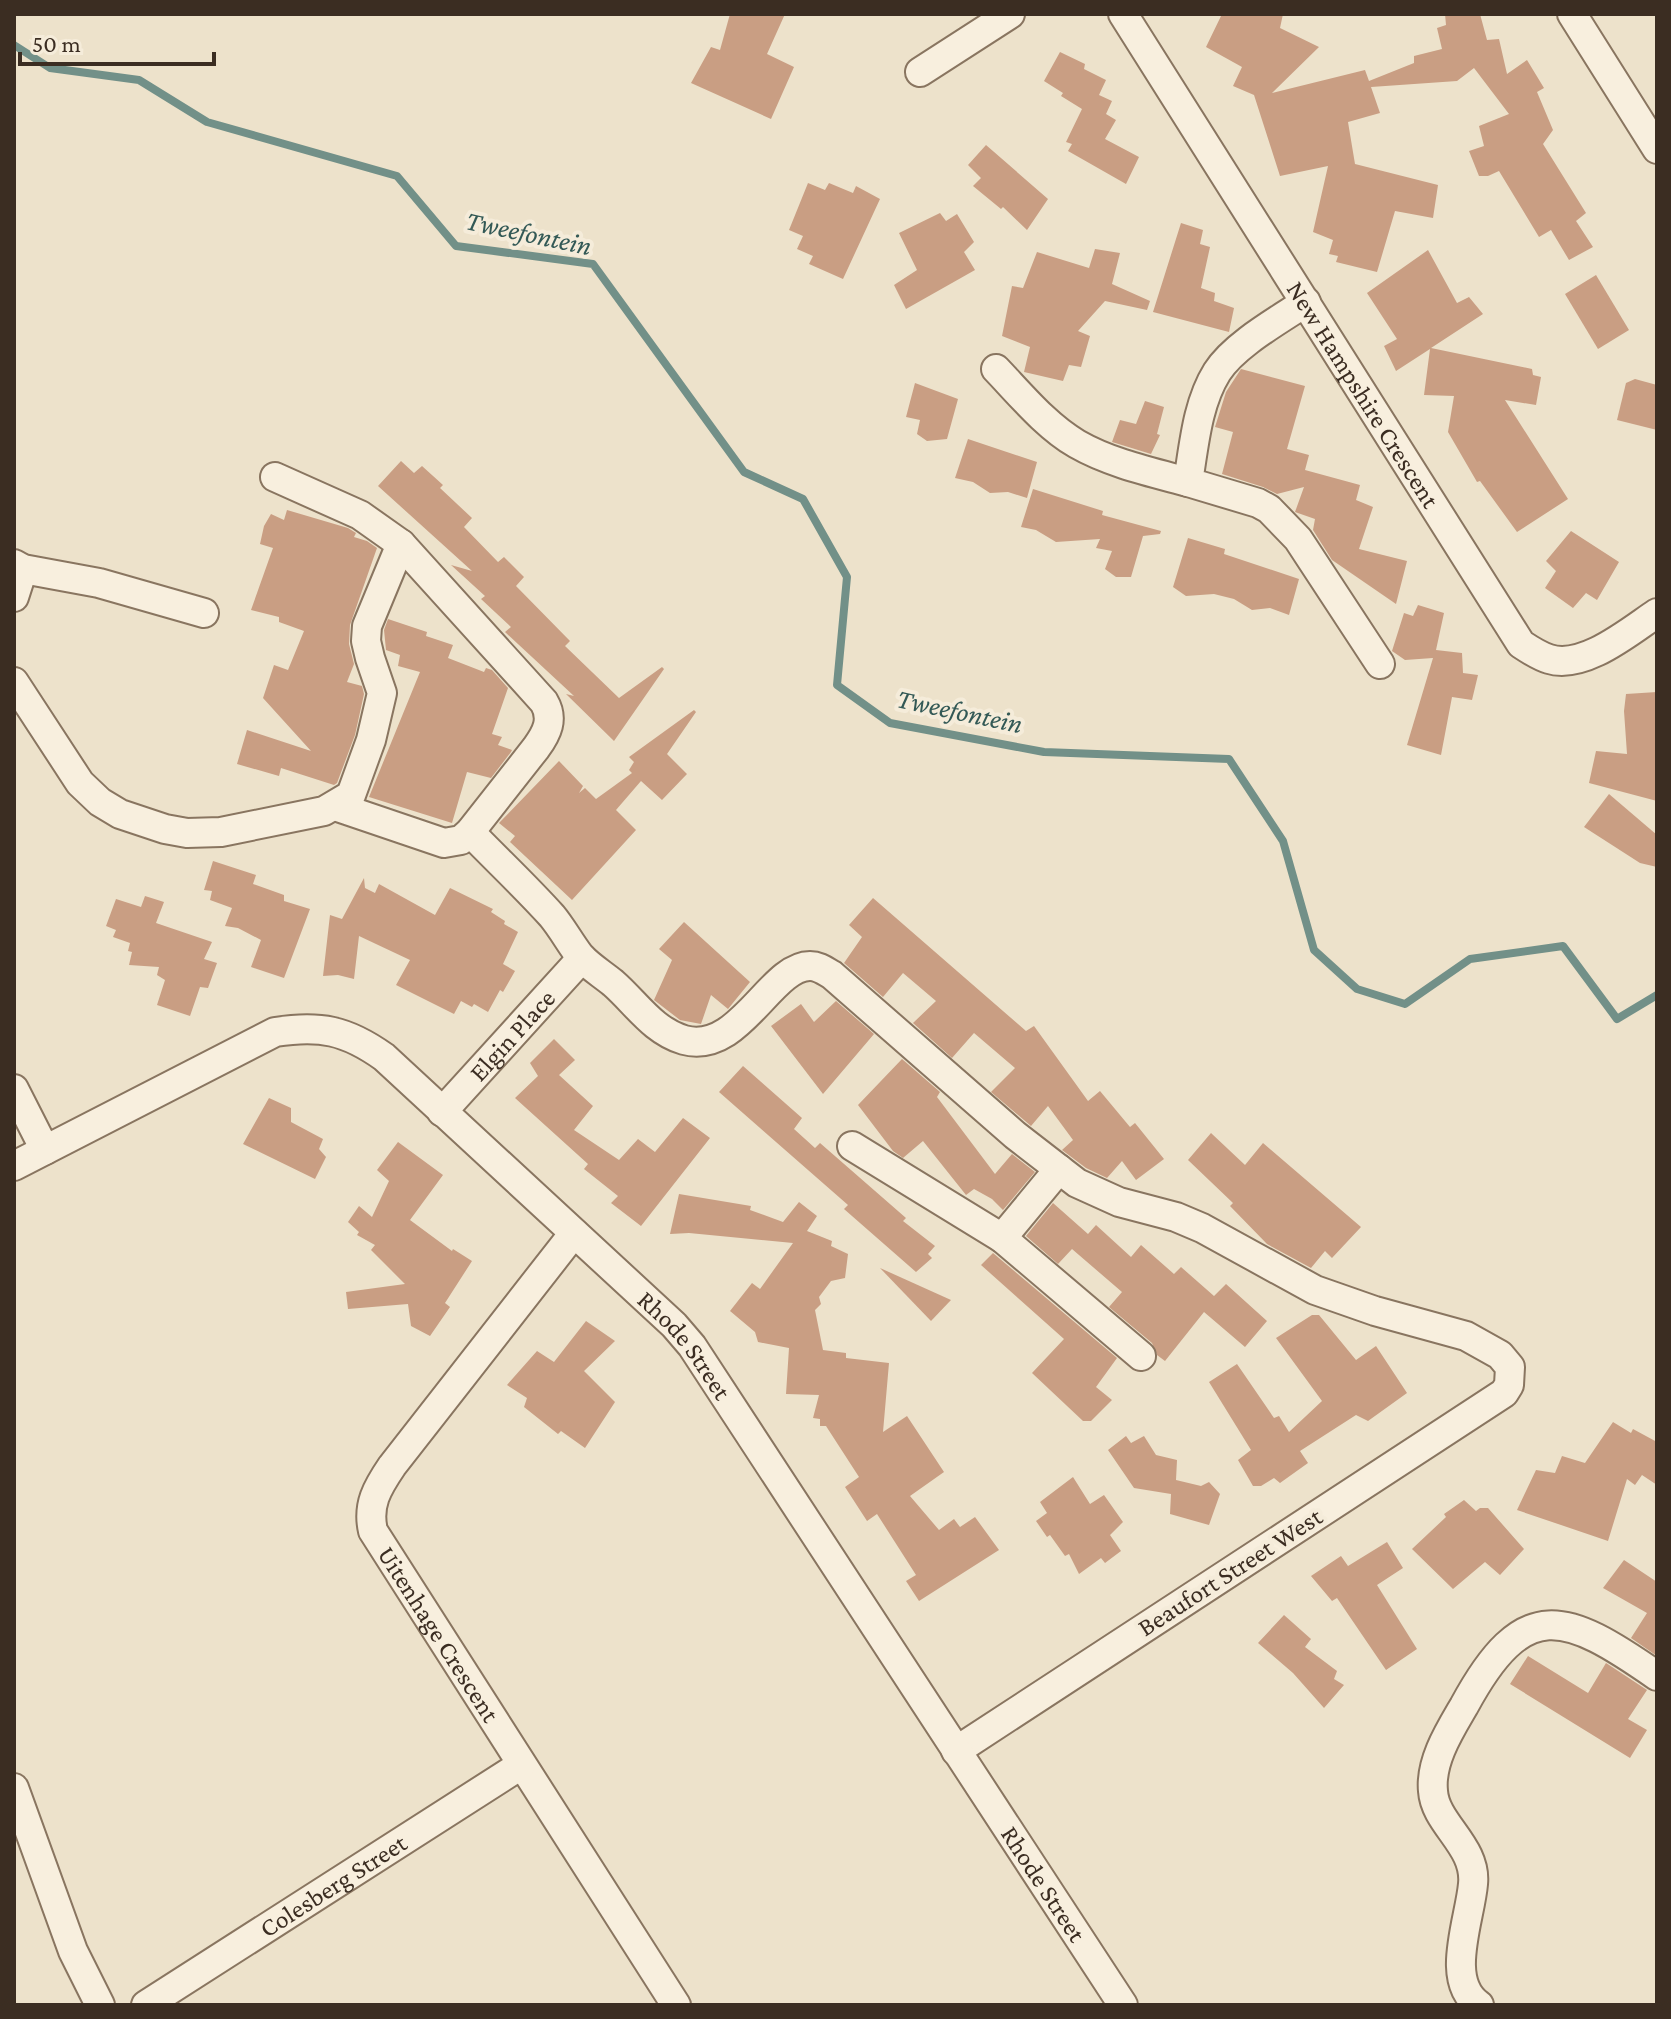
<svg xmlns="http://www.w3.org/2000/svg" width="1671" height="2019" font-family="'Crimson Pro',serif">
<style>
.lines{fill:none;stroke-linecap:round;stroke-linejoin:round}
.stream{stroke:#729088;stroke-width:8}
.building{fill:#c99e83}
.street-casing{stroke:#897560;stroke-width:32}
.street{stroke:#f8efde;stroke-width:28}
.labels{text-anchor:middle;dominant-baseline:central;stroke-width:8;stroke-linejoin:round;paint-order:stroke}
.street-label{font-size:26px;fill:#3b2d22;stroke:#f5ecda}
.water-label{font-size:28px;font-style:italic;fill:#335956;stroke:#f5ecda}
</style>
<rect width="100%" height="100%" fill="#ede2cb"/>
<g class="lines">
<polyline class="stream" points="14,45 50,68 139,80 207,122 397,176 456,246 593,264 744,472 803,499 847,577 837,685 890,723 1044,752 1229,759 1283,841 1314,950 1357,989 1405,1004 1470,959 1563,946 1617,1019 1657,995"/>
</g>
<g class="building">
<polygon points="730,14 785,14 767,54 794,67 771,119 691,83 711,47 720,50"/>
<polygon points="1222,14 1283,14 1280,28 1319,47 1272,93 1365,70 1369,81 1414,63 1414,56 1442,49 1437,28 1446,25 1445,14 1480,14 1487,40 1499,39 1507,74 1527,60 1544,88 1537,92 1553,130 1543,144 1586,213 1576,221 1593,247 1569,260 1551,230 1539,237 1499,171 1488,176 1479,176 1469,151 1484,146 1479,126 1509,114 1474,68 1457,81 1371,87 1380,113 1348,122 1355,164 1438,185 1433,218 1395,211 1377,272 1336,262 1338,256 1329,254 1333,240 1313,232 1328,166 1280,176 1254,95 1233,86 1242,67 1206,47"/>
<polygon points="1060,52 1085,64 1084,69 1106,80 1099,95 1112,101 1106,114 1116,120 1105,139 1139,157 1126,184 1068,151 1072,144 1066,142 1082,109 1061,96 1063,93 1044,81"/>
<polygon points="986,145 1048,199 1027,230 1003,207 1001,209 973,186 981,178 968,165"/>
<polygon points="808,183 825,190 829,183 853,193 856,186 880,199 843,279 809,264 813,256 797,249 803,236 789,230"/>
<polygon points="940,213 946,221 957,214 974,242 964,252 975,270 906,309 894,285 917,270 899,233"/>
<polygon points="1181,223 1203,230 1200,244 1210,247 1201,288 1215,293 1214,301 1234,308 1229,332 1153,312"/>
<polygon points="1095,249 1120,253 1112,284 1150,301 1147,310 1105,301 1078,331 1090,336 1081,367 1069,365 1063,381 1024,372 1030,347 1002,336 1012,286 1023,288 1037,252 1089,268"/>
<polygon points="1428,250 1457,303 1469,297 1483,314 1431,348 1532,369 1533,375 1541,377 1536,405 1505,400 1568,499 1517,532 1480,481 1477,482 1448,432 1454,396 1424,395 1430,349 1396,371 1384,346 1397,339 1367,293"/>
<polygon points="1596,275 1629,330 1598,349 1565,294"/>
<polygon points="1241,369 1305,386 1287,449 1309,455 1305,470 1360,485 1356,500 1373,507 1359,549 1407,561 1396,604 1332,560 1313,530 1315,519 1295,512 1304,487 1277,494 1263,487 1222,474 1233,432 1215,427 1226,392"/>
<polygon points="1635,379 1657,385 1657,430 1617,420 1626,383"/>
<polygon points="915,383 958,399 947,439 927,441 917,434 920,420 906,417"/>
<polygon points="1145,401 1164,407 1157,434 1160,435 1151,454 1112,442 1120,420 1136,424"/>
<polygon points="968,439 1037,462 1027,498 1008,492 990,493 973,482 955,478"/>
<polygon points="401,461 414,473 422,466 443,485 440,488 472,518 464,527 498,562 504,557 524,577 516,586 570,641 565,646 619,698 662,667 664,669 614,741 566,694 574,696 505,632 511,627 481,599 485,596 451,565 472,571 378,486"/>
<polygon points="1033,489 1103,511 1102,515 1161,531 1160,534 1143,536 1131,577 1116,577 1105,569 1112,551 1096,548 1100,539 1056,542 1036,530 1021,527"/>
<polygon points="287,510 348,528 356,533 354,537 367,541 377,548 350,625 349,644 354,664 347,682 362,686 364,694 355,735 337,783 334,785 281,768 279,776 237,764 247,730 311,751 263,698 274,665 288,670 304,631 279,622 279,617 251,610 273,548 260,544 264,526 271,514 284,520"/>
<polygon points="1571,531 1619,562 1597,600 1586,593 1573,608 1545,588 1556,571 1546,561"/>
<polygon points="1188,538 1225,549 1224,554 1299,579 1289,615 1270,608 1252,610 1234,599 1214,594 1186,596 1173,587"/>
<polygon points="1418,605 1444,613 1436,650 1462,653 1463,673 1478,675 1472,700 1452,697 1441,755 1407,745 1433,658 1405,660 1392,651 1404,613 1413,616"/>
<polygon points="388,619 427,632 426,636 453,645 448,658 484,672 486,668 492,670 508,688 492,734 502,737 498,745 512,750 511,752 491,778 467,772 452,823 369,797 420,672 398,666 400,655 386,650 384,630"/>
<polygon points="1657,692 1657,801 1589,783 1596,751 1627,754 1624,711 1626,694"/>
<polygon points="694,710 696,712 667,754 687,774 662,800 641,781 616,810 636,830 572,900 510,842 515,836 499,823 559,761 583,786 579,793 585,788 596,799 632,773 629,770 634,762 629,757"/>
<polygon points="1609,794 1657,835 1657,867 1640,863 1584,827"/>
<polygon points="213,861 256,875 253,884 284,895 284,901 310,909 284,978 251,967 261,940 238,928 225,926 232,908 210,900 212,891 204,890"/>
<polygon points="364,878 365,888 375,893 379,884 435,915 450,888 493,909 491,912 505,921 504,924 518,932 503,964 515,971 503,992 500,990 488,1012 474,1004 472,1007 461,1001 454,1014 396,985 410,960 359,936 354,979 338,975 323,976 330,915 342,919"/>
<polygon points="145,896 164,902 156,923 212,942 204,959 217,963 208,988 200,987 190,1016 157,1005 165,980 157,975 159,967 129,965 132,952 128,951 130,943 113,937 116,930 106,926 116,899 141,907"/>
<polygon points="873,898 1026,1031 1034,1026 1088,1101 1100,1091 1130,1127 1135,1123 1164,1159 1136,1180 1122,1161 1107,1178 1086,1168 1062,1150 1073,1140 1048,1106 1031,1126 991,1092 1015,1068 974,1033 952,1058 913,1023 936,1001 903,973 883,997 844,963 862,937 849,925"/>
<polygon points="684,922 750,982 728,1009 711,995 701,1024 680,1020 654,1000 672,960 659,949"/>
<polygon points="836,1001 874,1034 823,1094 771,1026 801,1004 814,1022"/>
<polygon points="554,1039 575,1060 559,1075 593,1106 574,1130 619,1160 638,1139 655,1152 683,1118 710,1138 641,1226 611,1203 618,1196 584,1169 588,1164 515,1098 538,1076 530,1063"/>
<polygon points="902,1059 940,1092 937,1097 995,1174 1012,1154 1035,1172 1003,1210 992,1199 974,1189 966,1195 923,1141 903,1158 893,1151 858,1105"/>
<polygon points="743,1066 802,1118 794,1129 815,1148 820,1143 906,1218 903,1221 935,1246 928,1254 932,1258 916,1272 844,1209 848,1205 719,1092"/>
<polygon points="269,1098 291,1108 291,1122 323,1139 319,1149 326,1157 315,1179 243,1144"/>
<polygon points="1211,1133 1245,1165 1263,1143 1361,1227 1332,1258 1325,1251 1311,1268 1267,1244 1230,1206 1233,1203 1188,1160"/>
<polygon points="398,1142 443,1175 410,1220 452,1251 453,1249 472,1261 445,1303 450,1307 430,1336 411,1326 408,1304 348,1309 346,1292 405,1284 371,1250 375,1245 357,1235 359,1232 348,1222 359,1206 372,1217 389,1181 377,1170"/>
<polygon points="679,1194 751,1206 750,1210 783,1222 799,1202 817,1216 807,1231 832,1241 831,1246 848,1254 845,1278 831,1281 819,1297 821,1304 815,1310 823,1350 846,1353 846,1358 889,1363 883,1432 907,1416 944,1472 910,1496 939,1530 954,1519 960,1527 975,1517 999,1550 919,1601 906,1581 916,1575 877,1514 867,1521 845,1487 859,1477 826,1426 820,1426 820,1419 813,1418 819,1395 786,1394 789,1348 758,1342 755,1332 730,1311 752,1283 760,1289 793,1243 689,1233 670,1234"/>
<polygon points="1053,1203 1088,1234 1096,1225 1131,1257 1141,1245 1174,1274 1181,1267 1214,1296 1226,1284 1267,1321 1245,1347 1204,1312 1165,1361 1157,1355 1152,1343 1109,1307 1122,1292 1072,1249 1058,1264 1026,1236"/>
<polygon points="993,1253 1117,1358 1096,1387 1112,1400 1091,1421 1083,1421 1032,1373 1064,1339 981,1265"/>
<polygon points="880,1268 951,1300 931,1321"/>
<polygon points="1312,1315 1319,1315 1356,1360 1376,1346 1407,1393 1368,1421 1356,1415 1300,1451 1308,1463 1280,1483 1274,1478 1261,1486 1253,1486 1238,1460 1251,1450 1209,1382 1237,1364 1274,1418 1279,1416 1289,1432 1322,1401 1276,1338"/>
<polygon points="586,1321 615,1341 584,1371 615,1402 585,1448 561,1431 558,1434 524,1407 527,1398 507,1385 537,1351 554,1362"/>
<polygon points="1613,1422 1631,1433 1633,1429 1657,1442 1657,1485 1642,1475 1635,1485 1627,1479 1608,1541 1517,1510 1536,1470 1555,1473 1562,1456 1585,1463"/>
<polygon points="1126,1436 1131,1443 1144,1436 1156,1455 1177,1460 1176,1480 1201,1486 1209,1482 1220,1494 1209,1525 1170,1514 1171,1494 1134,1488 1108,1450"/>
<polygon points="1073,1477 1090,1504 1104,1495 1123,1522 1110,1535 1121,1551 1105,1563 1101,1558 1079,1574 1069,1554 1065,1556 1050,1535 1047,1537 1036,1521 1047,1513 1040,1502"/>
<polygon points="1464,1500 1476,1511 1480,1508 1488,1508 1524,1549 1500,1575 1485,1562 1453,1589 1412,1549 1446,1517 1444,1514"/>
<polygon points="1387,1542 1403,1568 1377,1585 1417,1649 1386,1670 1337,1598 1332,1601 1311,1576 1341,1556 1348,1566"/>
<polygon points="1624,1560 1657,1582 1657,1656 1631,1638 1647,1613 1603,1588"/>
<polygon points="1284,1615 1311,1639 1305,1647 1337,1671 1334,1679 1344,1685 1324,1708 1293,1673 1258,1643"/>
<polygon points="1528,1656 1588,1693 1606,1663 1647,1690 1628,1719 1647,1730 1630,1758 1510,1684"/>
</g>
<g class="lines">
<defs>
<g id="street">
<path id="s1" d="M 1123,14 L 1521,644 C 1530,650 1539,656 1549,659 C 1584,670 1630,631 1657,613"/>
<polyline points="1572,14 1657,149"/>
<polyline points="920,72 1010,14"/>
<path d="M 1306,302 C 1279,320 1234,345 1217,372 C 1197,404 1194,446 1188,482 L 1258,503 L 1269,509 L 1298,539 L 1380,664"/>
<path d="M 996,369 C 1020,394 1046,426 1077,444 C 1110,463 1151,472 1188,482"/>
<path d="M 275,477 L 360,515 L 401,544 L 544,702 C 554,719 547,733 536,748 L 470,832 L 461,840 L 444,843 L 335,806"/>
<polyline points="14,564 23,569 99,583 204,613"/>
<polyline points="14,597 23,569"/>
<polyline points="14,682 80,783 100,802 120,814 165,829 187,833 221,832 324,811 351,795 371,740 382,693 370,658 366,641 367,626 401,544"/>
<path d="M 470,832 C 497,860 526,887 552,916 C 562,928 570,943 580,956 C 589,966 602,974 613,983 C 636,1003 653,1031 684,1040 C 740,1055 770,966 810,966 C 819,966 825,971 832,975 L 1015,1135 L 1077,1183 L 1119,1202 L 1176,1217 L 1202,1228 L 1315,1290 L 1375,1311 L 1466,1336 L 1500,1355 L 1510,1367 L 1509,1385 L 1504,1393 L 956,1751"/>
<polyline points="14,1089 45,1150"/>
<path id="s2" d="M 442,1112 L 582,958"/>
<polyline points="852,1146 1002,1238"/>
<path id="s3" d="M 14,1166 L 275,1032 C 320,1025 346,1030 384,1057 L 674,1325 L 692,1346 L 1123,2005"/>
<polyline points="1059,1169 1002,1238 1141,1356"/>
<path id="s4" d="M 574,1233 L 392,1466 C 377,1488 367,1505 373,1531 L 676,2005"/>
<polyline points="14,1788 73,1951 100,2005"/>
<path id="s5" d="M 146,2005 L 521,1765"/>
<path d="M 1479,2005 C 1444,1981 1470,1920 1473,1884 C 1477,1846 1435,1824 1433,1791 C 1430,1761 1450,1730 1464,1706 C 1524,1595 1565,1612 1657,1676"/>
</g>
</defs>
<use href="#street" class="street-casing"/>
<use href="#street" class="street"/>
</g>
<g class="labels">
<g class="street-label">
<text stroke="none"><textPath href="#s1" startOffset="450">New Hampshire Crescent</textPath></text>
<text stroke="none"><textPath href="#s2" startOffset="104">Elgin Place</textPath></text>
<text stroke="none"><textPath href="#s3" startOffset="826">Rhode Street</textPath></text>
<text transform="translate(1230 1572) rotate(-33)">Beaufort Street West</text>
<text stroke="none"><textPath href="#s4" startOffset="488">Uitenhage Crescent</textPath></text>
<text stroke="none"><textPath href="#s3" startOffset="1474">Rhode Street</textPath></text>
<text stroke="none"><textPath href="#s5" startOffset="222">Colesberg Street</textPath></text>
</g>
<g class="water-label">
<text transform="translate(529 233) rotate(12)">Tweefontein</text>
<text transform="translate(960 711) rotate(12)">Tweefontein</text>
</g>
</g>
<rect width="1671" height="2019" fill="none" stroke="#3b2d22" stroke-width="32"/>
<path d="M20 52v12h194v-12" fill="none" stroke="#3b2d22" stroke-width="4"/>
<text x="32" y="52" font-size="24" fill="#3b2d22" stroke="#f5ecda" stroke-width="6" paint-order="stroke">50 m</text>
</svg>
